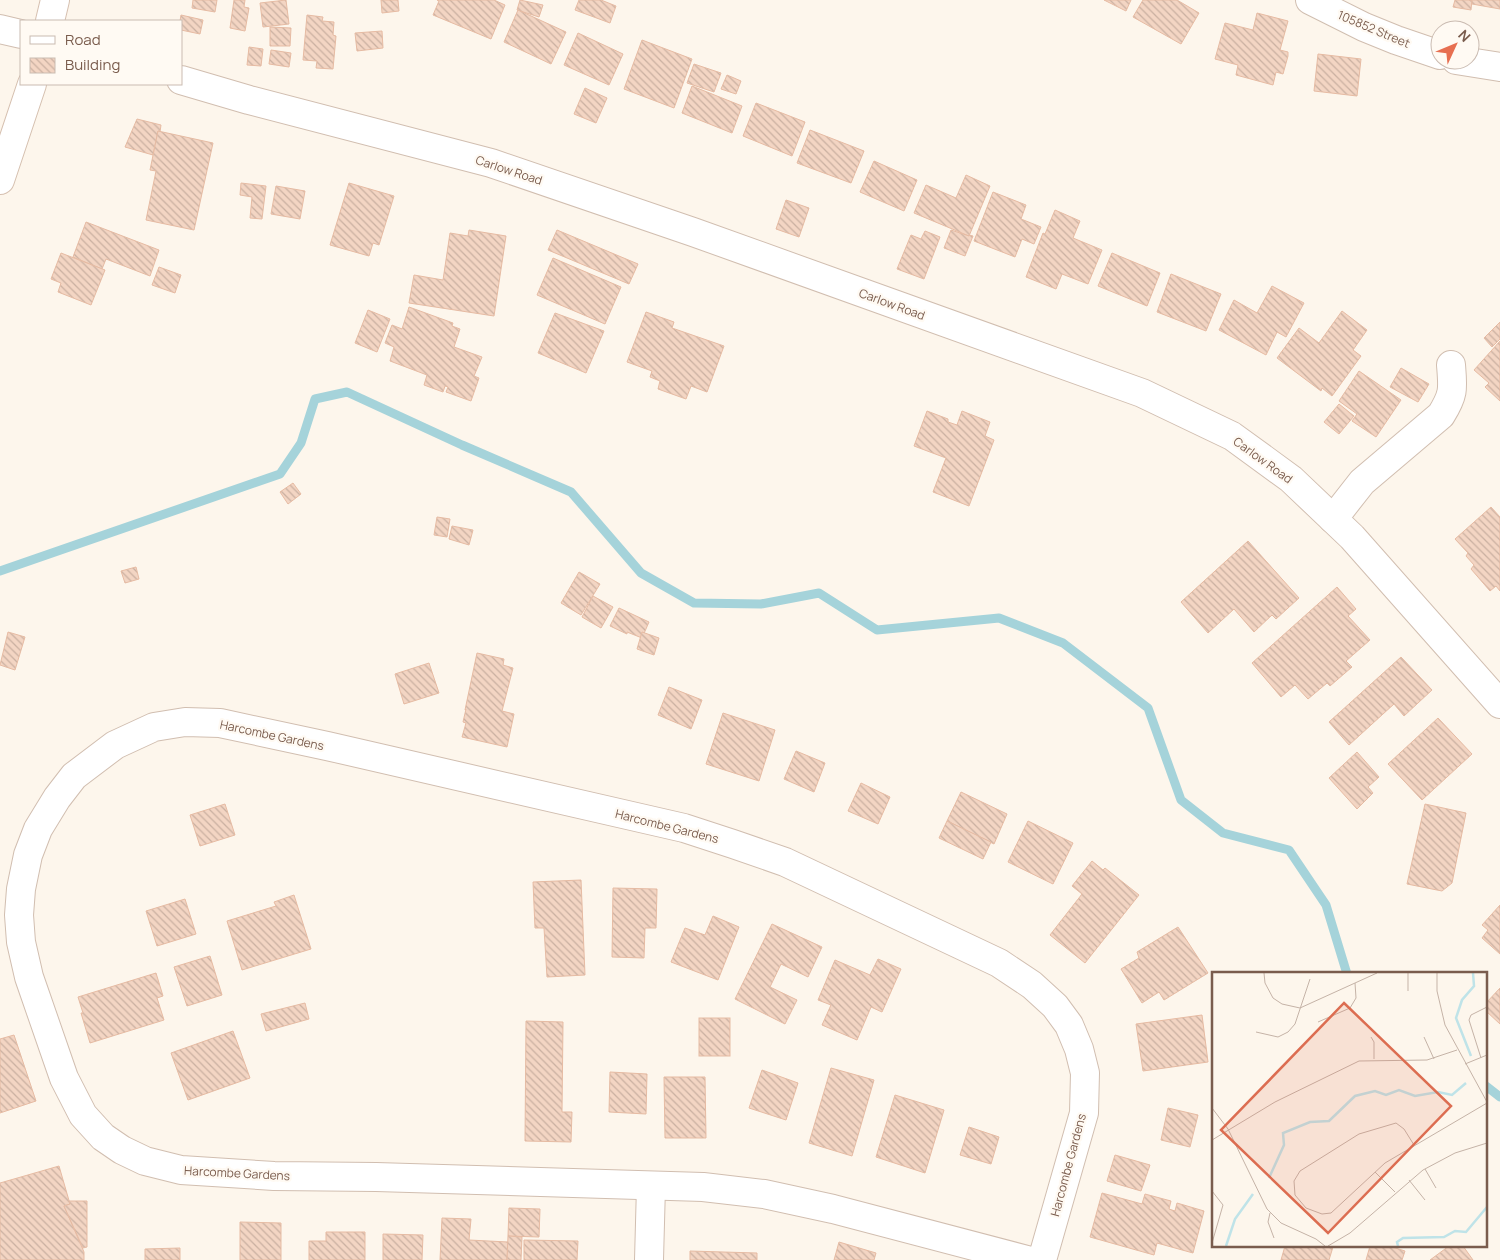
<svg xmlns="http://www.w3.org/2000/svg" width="1500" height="1260" font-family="Manrope,sans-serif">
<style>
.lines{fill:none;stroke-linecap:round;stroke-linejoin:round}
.stream{stroke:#a5d3da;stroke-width:9}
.building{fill:url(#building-back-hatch);stroke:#e6bba3}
.street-casing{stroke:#d1beb0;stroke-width:30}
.secondary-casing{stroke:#d6c0b0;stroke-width:30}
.street{stroke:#fff;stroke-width:28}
.secondary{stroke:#fff;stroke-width:28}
.labels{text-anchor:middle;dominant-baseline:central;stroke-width:4.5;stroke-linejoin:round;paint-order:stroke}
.street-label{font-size:12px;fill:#7a5c4d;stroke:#fffaf3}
.inset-river{fill:none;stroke:#bfe3e8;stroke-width:2.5}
.inset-road{fill:none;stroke:#c5b3a7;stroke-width:1}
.view{fill:#dc6d51;fill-opacity:0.15;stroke:#dc6d51;stroke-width:2.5}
.inset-edge{fill:none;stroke:#7a5c4d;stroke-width:2.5}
</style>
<defs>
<pattern id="building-back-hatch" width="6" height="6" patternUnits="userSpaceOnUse" patternTransform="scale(1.25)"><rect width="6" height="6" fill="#f3d5c3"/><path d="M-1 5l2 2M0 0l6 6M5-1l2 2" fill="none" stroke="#cab0a1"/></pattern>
</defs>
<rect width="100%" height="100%" fill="#fdf6ec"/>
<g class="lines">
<g class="stream">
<polyline points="0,571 280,474 301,443 315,399 347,392 462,445 571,492 641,573 694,603 761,604 819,593 877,630 999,618 1063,643 1148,708 1181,800 1223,833 1289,850 1326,905 1347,974"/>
<polyline points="1486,1086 1500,1097"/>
</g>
</g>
<g class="building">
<polygon points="193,0 217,0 215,12 192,8"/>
<polygon points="234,0 245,0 244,7 249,8 245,31 230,28"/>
<polygon points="286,0 289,24 263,27 260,3"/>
<polygon points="381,0 398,0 399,11 382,13"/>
<polygon points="437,0 494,0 505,5 491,39 433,15 439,1"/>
<polygon points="520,0 543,5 539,17 517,10"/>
<polygon points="579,0 601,0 616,6 610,23 575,10"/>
<polygon points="1104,0 1131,0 1126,11"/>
<polygon points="1143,0 1177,0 1199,13 1181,44 1133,17"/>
<polygon points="1455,0 1472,0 1471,10 1453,7"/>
<polygon points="1469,0 1500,0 1500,9 1472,4 1472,0"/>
<polygon points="518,10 566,32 551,64 504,42"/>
<polygon points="1257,13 1288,21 1280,50 1288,52 1288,56 1283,74 1276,72 1273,85 1236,75 1238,65 1215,59 1225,23 1253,30"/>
<polygon points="181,15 203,20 200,34 181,30 181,21 180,21"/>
<polygon points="307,15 323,17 322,21 334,22 333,35 336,36 333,69 316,68 317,61 303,60"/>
<polygon points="270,27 291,28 290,46 270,46"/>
<polygon points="382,31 383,48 357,51 355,33"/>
<polygon points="578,33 623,54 609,85 564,65"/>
<polygon points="642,40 692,59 674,108 624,89"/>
<polygon points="249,47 263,49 261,66 247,65"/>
<polygon points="271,50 291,53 289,67 269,64"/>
<polygon points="1318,54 1361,59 1357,96 1314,91"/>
<polygon points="694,64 721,73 714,92 687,83"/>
<polygon points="727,75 741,81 736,94 721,89"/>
<polygon points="692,86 742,106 732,133 682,113"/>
<polygon points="585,88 607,98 596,123 574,114"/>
<polygon points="756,103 805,122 792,156 743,136"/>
<polygon points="137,119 161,125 160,132 158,131 153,155 125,147"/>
<polygon points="810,130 864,151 851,183 797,163"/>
<polygon points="158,131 213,143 194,230 146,220 156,171 150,170"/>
<polygon points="874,161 917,180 904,211 860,192"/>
<polygon points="966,175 990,186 969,236 914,213 926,185 956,198"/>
<polygon points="241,183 266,186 262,219 250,218 252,197 240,195"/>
<polygon points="349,183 394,196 379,245 373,243 369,256 330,245"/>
<polygon points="276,186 305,191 300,219 271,214"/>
<polygon points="993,192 1026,205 1021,219 1041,227 1034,244 1022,239 1015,257 974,241"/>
<polygon points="786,200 809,208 799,237 776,229"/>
<polygon points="1055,210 1080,221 1073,238 1102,250 1088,284 1062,274 1056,289 1026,277 1043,233 1045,234"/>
<polygon points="86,222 159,250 150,276 106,259 102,269 73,257"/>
<polygon points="469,230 506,236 494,316 409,303 414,275 443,280 450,233 468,236"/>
<polygon points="557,230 638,264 629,284 548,250"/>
<polygon points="951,230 969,236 969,235 973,236 965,256 944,248"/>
<polygon points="925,231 940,237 924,279 897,269 911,235 921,239"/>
<polygon points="61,253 105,270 91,305 58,292 61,283 51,279"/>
<polygon points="1112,253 1160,273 1147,306 1098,286"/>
<polygon points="553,258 621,287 605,324 537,295"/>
<polygon points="159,267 181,275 175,293 152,285"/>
<polygon points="1171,274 1221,294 1206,331 1157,312"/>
<polygon points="1272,286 1304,303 1286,337 1277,332 1266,355 1219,330 1234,300 1257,313"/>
<polygon points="409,307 453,323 452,326 460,329 454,347 482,357 474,376 479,378 471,401 446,392 448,387 445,386 443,392 424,385 427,375 390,361 394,347 385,343 392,325 402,329"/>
<polygon points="368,310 390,319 377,352 355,343"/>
<polygon points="1342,311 1367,330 1353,350 1361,356 1332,396 1322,388 1321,391 1277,358 1299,328 1319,343"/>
<polygon points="646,312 674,322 672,328 724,346 707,392 691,386 686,399 658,389 660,381 650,377 652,371 627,362"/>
<polygon points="555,313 604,331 586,373 538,353"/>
<polygon points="1500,322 1500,339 1492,347 1484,338"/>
<polygon points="1500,341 1500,401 1485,387 1489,383 1474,370"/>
<polygon points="1401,368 1429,384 1418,402 1390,387"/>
<polygon points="1359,371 1401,400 1376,437 1352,421 1357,414 1339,401"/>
<polygon points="1339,404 1354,416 1339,434 1324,422"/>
<polygon points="927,411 948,419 948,422 957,425 962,411 990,422 985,436 994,440 969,506 933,492 946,458 914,446"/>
<polygon points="293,483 301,494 288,504 280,492"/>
<polygon points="1491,507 1500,517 1500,591 1496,586 1490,591 1471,569 1474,565 1466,556 1468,553 1455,539"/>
<polygon points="437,517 450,519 447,537 434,535"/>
<polygon points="452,526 473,530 469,545 449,539"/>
<polygon points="1248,541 1299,598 1276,619 1272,615 1254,632 1234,609 1208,633 1181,602"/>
<polygon points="136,567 139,579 125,583 121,571"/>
<polygon points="579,572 600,584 581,615 561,603"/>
<polygon points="1337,587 1356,609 1348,616 1370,640 1346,661 1352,667 1330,686 1327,683 1308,699 1295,685 1281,697 1252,663"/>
<polygon points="593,596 613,607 601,628 582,617"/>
<polygon points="619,608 649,622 642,638 627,632 627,634 610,626"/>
<polygon points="8,632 25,637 15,670 0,665"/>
<polygon points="642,632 659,638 654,655 637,649"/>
<polygon points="477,653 504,659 503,665 513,668 502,711 514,714 507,747 462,737 466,723 463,722 466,709 465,710"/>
<polygon points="1401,657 1432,690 1404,716 1394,704 1349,745 1329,722"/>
<polygon points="429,663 439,693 404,704 395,674"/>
<polygon points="669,687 702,700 691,729 658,715"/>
<polygon points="723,713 775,730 759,781 706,764"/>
<polygon points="1438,718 1472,754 1422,800 1388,764"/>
<polygon points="796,751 825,763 814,792 784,779"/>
<polygon points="1357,752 1379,777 1368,787 1373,793 1357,809 1329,778"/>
<polygon points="861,783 890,797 878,824 848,811"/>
<polygon points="961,792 1007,814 994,844 947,821"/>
<polygon points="225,804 235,835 200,846 190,815"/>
<polygon points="1425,804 1466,813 1452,883 1442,891 1407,884"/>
<polygon points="947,821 991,842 983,859 939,838"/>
<polygon points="1028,821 1073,843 1053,884 1008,862"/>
<polygon points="1092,861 1103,870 1105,868 1139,895 1085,963 1050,935 1082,894 1072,886"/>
<polygon points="581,880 585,975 547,977 544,928 535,928 533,882"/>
<polygon points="613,888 657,889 656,928 645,928 644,958 612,957"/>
<polygon points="294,895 311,949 242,970 227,921 276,906 274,902"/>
<polygon points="185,899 196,934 157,946 146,911"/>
<polygon points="1500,905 1500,954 1482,938 1488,930 1482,925"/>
<polygon points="713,916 739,927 718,980 671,962 685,928 705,935"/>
<polygon points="772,924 822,947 808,977 781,964 770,987 797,1000 785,1024 735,999"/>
<polygon points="1178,927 1208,973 1164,1000 1159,992 1142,1003 1121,969 1139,958 1137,952"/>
<polygon points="210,956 222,995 187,1006 174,967"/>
<polygon points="878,959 901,969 882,1012 871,1007 857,1040 822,1025 831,1005 818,1000 835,960 870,975"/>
<polygon points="156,973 163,996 157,998 164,1020 90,1043 81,1013 83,1013 78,997"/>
<polygon points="1500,988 1500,1024 1486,1011 1486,1003"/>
<polygon points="305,1003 309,1019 266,1031 261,1014"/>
<polygon points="1202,1015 1208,1062 1143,1071 1136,1024"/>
<rect x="699" y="1018" width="31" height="38"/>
<polygon points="526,1021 563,1022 562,1112 572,1112 571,1142 525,1141"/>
<polygon points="233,1031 250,1078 188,1100 171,1053"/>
<polygon points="14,1035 36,1101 0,1113 0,1039"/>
<polygon points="831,1068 874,1080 852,1156 809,1143"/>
<polygon points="762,1070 798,1083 786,1120 749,1108"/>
<polygon points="610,1072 647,1074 646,1114 609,1112"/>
<polygon points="664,1077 705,1077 706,1138 665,1138"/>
<polygon points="895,1095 944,1110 925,1173 876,1157"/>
<polygon points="1168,1108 1198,1115 1190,1147 1161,1140"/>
<polygon points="969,1127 999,1137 991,1164 960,1155"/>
<polygon points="1115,1155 1150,1165 1141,1191 1107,1181"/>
<polygon points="59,1166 70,1204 64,1206 84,1252 84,1260 0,1260 0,1183"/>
<polygon points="1102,1193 1142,1204 1145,1194 1171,1201 1169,1209 1175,1211 1177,1203 1204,1211 1193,1253 1157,1243 1154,1255 1090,1237"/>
<polygon points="69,1201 87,1201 87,1247 83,1248 64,1206 70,1204"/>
<polygon points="509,1208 540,1209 539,1237 508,1236"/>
<polygon points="442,1218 471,1219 469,1240 508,1242 507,1260 440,1260"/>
<polygon points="240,1222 281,1223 281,1260 240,1260"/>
<polygon points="326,1232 365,1232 365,1260 309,1260 309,1241 326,1241"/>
<polygon points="383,1234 423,1235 422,1260 383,1260"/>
<polygon points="508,1236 522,1237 521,1260 507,1260"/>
<polygon points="524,1240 578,1241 577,1260 524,1260"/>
<polygon points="839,1242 876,1253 874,1260 834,1260"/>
<polygon points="1285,1246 1330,1246 1333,1247 1329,1260 1281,1260"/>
<polygon points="1370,1246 1389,1246 1405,1251 1402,1260 1366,1260"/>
<polygon points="1449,1246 1463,1246 1473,1260 1430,1260"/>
<polygon points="180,1248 180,1260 145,1260 145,1249"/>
<polygon points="690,1251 757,1253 757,1260 690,1260"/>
</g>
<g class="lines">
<defs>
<g id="street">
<polyline points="1310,0 1364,27 1396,40 1440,55"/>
<polyline points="0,29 21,34"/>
<polyline points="1456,60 1500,67"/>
<polyline points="181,80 249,100 491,163 693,232 1142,393 1232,436 1291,479 1352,537 1500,704"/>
<path d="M 1333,519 L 1362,482 L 1441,415 C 1454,394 1453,389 1451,365"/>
<polyline points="649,1260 651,1186"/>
<polyline points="1027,1260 833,1209 764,1194 703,1187 376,1177 274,1176 181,1170 145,1161 122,1150 103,1137 83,1115 64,1078 29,977 21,942 19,915 21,889 28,855 38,829 57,798 74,776 115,745 154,727 185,722 220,723 327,746 684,828 733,844 785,862 999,963 1032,985 1055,1006 1069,1025 1079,1049 1085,1073 1084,1113 1042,1260"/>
</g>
<g id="secondary">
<polyline points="50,21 55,0"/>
<polyline points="0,180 32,84"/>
</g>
</defs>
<use href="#street" class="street-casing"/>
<use href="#secondary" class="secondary-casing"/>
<use href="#street" class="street"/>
<use href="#secondary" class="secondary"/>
</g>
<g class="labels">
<g class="street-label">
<text transform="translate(1374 29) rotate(23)">105852 Street</text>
<text transform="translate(509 170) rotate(18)">Carlow Road</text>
<text transform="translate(892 304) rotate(20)">Carlow Road</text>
<text transform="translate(1263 460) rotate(36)">Carlow Road</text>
<text transform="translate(272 735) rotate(12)">Harcombe Gardens</text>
<text transform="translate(667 826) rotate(14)">Harcombe Gardens</text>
<text transform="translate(1068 1165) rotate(-75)">Harcombe Gardens</text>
<text transform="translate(237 1173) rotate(3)">Harcombe Gardens</text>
</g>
</g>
<g transform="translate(1212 972)">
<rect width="275" height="275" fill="#fdf6ec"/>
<path class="inset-river" d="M 259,84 L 244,46 L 250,28 L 262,14 L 261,1M 57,206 L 72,173 L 71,161 L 98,150 L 117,149 L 143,124 L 163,119 L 174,123 L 187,118 L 203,124 L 226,120 L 240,123 L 254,111M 14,274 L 23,247 L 41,222M 186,274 L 185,270 L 191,266 L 232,265 L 243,259 L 254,260 L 275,235"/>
<path class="inset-road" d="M 52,1 L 53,11 L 61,26 L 70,32 L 88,36 L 165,1M 225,1 L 225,19 L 233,53 L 275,130M 196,19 L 196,1M 106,50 L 138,36 L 144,26 L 143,11M 44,60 L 66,65 L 76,60 L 83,52 L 98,7M 159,65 L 162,70 L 162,87M 212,65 L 222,87M 269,86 L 257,48 L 259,43 L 275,35M 253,92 L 275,83M 0,136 L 16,157 L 55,237 L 69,251 L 104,267 L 113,274M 0,168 L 63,130 L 147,89 L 215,88 L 245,78M 202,173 L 192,157 L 184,151 L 147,162 L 88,199 L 82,209 L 83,223 L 94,236 L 110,242 L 119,241 L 173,191 L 275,131M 213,197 L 224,216M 163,200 L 183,220M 197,208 L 213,228M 0,219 L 11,233 L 0,271M 58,241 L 56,250 L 62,266M 116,274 L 138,261 L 211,198 L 243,181 L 275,171"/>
<path class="view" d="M 132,31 L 239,134 L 116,261 L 9,158 Z"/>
<rect width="275" height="275" class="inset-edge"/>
</g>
<rect x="20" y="20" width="162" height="65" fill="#fffaf3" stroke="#cabbb1"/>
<rect x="30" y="36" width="25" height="8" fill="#ffffff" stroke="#cabbb1"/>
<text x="65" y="45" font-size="15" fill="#7a5c4d">Road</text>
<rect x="30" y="58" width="25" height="15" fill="url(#building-back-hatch)" stroke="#cabbb1"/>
<text x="65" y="70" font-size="15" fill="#7a5c4d">Building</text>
<g transform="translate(1455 45) rotate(46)"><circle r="24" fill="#fffaf3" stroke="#cabbb1"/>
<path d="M0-4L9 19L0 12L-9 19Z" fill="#e76f51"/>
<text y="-8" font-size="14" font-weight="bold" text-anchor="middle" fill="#7a5c4d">N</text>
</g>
</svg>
